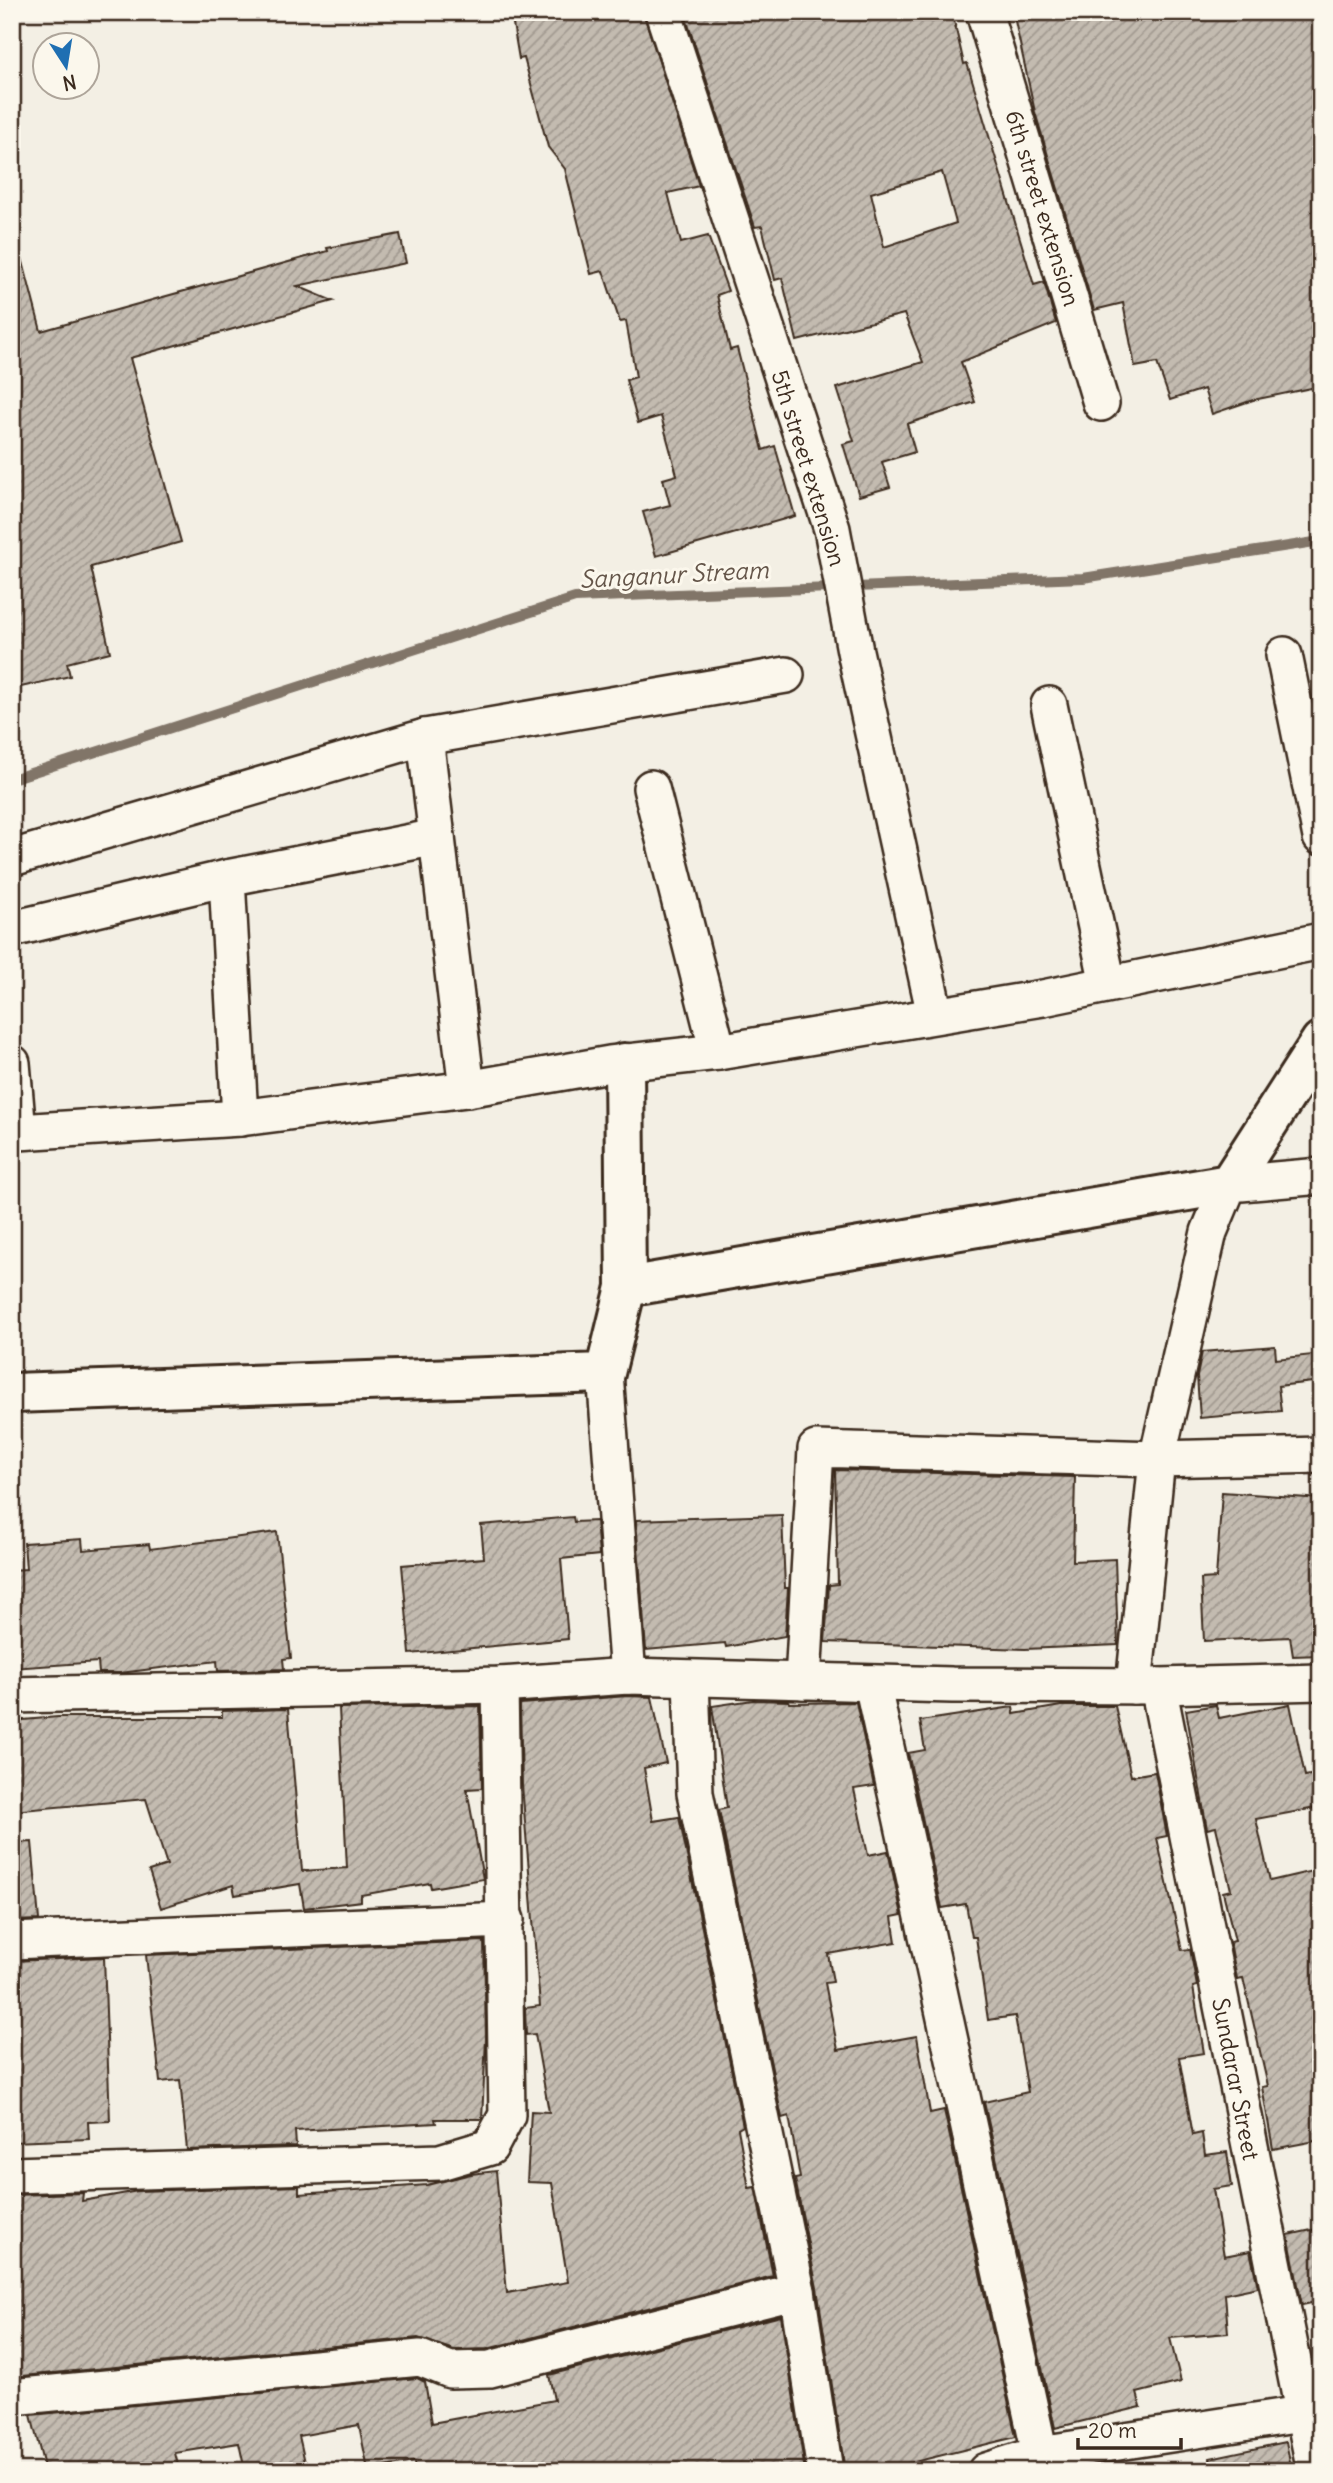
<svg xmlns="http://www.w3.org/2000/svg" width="1333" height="2483" font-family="Delius,sans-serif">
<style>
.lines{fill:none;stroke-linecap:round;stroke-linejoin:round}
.stream{stroke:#817468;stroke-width:10}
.building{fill:url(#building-hatch);stroke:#3b2a1e;stroke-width:2;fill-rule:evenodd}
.street-casing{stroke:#3b2a1e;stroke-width:40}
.secondary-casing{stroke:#3b2a1e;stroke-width:44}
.street{stroke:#fbf7ec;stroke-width:35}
.secondary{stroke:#fbf7ec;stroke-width:38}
.labels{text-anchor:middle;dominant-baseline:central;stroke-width:6;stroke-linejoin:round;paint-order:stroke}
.street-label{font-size:23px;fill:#3b2a1e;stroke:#fbf7ec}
.water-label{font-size:24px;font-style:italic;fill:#645549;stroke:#fbf7ec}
</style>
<defs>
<pattern id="building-hatch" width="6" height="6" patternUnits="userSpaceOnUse" patternTransform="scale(1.75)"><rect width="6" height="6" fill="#c3bbb0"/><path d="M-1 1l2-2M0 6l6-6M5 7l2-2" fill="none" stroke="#a0988f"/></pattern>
</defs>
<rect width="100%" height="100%" fill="#f3efe4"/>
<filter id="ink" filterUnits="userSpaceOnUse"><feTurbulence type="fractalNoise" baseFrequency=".0143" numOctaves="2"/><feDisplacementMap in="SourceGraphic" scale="14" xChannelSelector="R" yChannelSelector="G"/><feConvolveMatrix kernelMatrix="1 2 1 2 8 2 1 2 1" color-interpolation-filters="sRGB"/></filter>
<g filter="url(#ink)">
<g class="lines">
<polyline class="stream" points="12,779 575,598 1083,578 1321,541"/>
</g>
<g class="building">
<polygon points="511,12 643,12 699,186 668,193 681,243 708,236 728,291 717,295 730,350 737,348 763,450 775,446 795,516 656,556 643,512 670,505 663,479 677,475 661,416 638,423 626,380 636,377 626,321 620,322 603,271 591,274 565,169 548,147 524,58 519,59"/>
<path d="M 684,12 L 952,12 L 964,64 L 967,63 L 1034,285 L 1044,282 L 1056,323 L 961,362 L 975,402 L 907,424 L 915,452 L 882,462 L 890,487 L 859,496 L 843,444 L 854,441 L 837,388 L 923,362 L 904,314 L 797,341 L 782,278 L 775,280 L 762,226 L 755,227 ZM 942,172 L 956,223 L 884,247 L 871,193 Z"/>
<polygon points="1013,12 1314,12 1316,22 1321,21 1321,386 1253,400 1212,414 1204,389 1170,400 1157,363 1135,367 1123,303 1094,310 1035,112"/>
<polygon points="400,234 406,263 297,286 333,301 130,358 181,542 91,567 110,652 67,663 70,676 12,689 12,259 22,258 41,331 328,251 327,248"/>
<polygon points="1275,1346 1276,1359 1321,1354 1321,1381 1278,1386 1281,1411 1200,1418 1197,1376 1202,1352"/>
<polygon points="835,1470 1075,1477 1073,1561 1115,1559 1118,1645 1025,1649 825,1642 829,1585 838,1584"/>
<polygon points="1222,1492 1321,1499 1321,1655 1293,1656 1290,1637 1204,1641 1201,1579 1216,1578"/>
<polygon points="782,1515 785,1588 788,1588 785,1636 726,1647 725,1643 646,1650 636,1520"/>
<polygon points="573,1517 574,1522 596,1521 599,1555 561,1559 568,1639 410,1654 402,1565 484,1558 481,1525"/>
<polygon points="277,1532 291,1658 283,1659 284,1669 218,1671 217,1661 120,1673 99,1673 98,1662 12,1668 12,1570 26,1569 24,1543 82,1539 83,1550 149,1544 150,1549"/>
<polygon points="628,1696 652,1697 666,1763 644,1768 653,1821 679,1817 743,2126 738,2129 749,2188 755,2187 773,2276 487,2349 454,2350 418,2338 12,2377 12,2195 83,2193 82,2201 138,2191 299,2186 299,2194 427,2185 471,2174 496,2171 507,2293 568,2282 552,2183 527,2182 531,2111 549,2112 535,2034 526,2035 525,2008 540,2006 522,1785 520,1704"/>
<polygon points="753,1700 789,1701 790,1703 856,1702 874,1786 854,1789 868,1855 888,1851 902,1915 892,1917 896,1942 828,1954 833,1982 825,1983 838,2050 917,2036 930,2113 944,2110 1016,2437 898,2466 899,2471 845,2471 817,2288 795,2179 800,2178 789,2116 782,2118 719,1810 727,1808 712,1706"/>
<polygon points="1290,1704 1305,1776 1321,1773 1321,1807 1256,1819 1270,1881 1321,1869 1321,2140 1273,2149 1262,2087 1268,2086 1243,1978 1237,1979 1230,1942 1235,1941 1223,1892 1231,1890 1216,1827 1207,1829 1186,1710 1216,1705 1219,1718"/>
<polygon points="480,1706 482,1788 467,1789 483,1879 431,1888 430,1883 361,1895 361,1901 304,1908 300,1884 235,1895 233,1885 161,1908 149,1871 167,1865 146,1799 12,1811 12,1721 58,1717 222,1717 222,1711 288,1709 302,1871 347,1868 339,1708"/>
<polygon points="1061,1706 1115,1706 1131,1776 1155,1772 1167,1836 1157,1838 1182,1950 1190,1949 1197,1986 1193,1987 1204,2053 1179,2057 1193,2135 1202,2133 1205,2155 1227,2152 1232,2186 1213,2189 1224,2256 1250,2251 1258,2287 1225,2294 1228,2333 1170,2338 1181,2382 1137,2393 1141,2407 1055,2428 984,2102 1028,2092 1015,2016 988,2020 976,1937 972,1937 966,1904 942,1908 908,1753 925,1750 920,1721 1013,1707 1014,1714"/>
<polygon points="32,1842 39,1920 12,1921 12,1843"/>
<polygon points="484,1941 486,2039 482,2119 435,2119 436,2123 295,2131 296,2146 187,2150 180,2080 160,2082 146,1955"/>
<polygon points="104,1957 110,2121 88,2122 89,2139 12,2142 12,1961"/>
<polygon points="1321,2228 1321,2301 1302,2305 1288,2235"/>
<polygon points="781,2316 805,2471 415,2471 414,2462 368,2470 359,2425 299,2436 307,2471 245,2471 239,2443 175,2453 178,2465 147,2471 45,2471 31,2415 417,2378 425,2382 432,2423 554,2400 549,2375"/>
<polygon points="1286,2442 1292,2471 1211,2471 1210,2458"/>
</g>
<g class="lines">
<defs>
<g id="street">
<polyline points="663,12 832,529 855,651 935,1015"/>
<polyline points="984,12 1101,403"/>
<polyline points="1284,655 1321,837"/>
<polyline points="1049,705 1108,984"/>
<polyline points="425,737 467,1089 610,1064 718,1052 1043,998 1321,941"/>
<polyline points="651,788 718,1052"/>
<polyline points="12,858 425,737 786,675"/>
<polyline points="227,878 240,1118 467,1089"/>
<polyline points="12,929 227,878 437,837"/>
<polyline points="12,1063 18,1132 240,1118"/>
<polyline points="605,1373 628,1676"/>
<polyline points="691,1679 695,1793 797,2291 825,2471"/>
<polyline points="803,1681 816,1449 1157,1459 1321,1455"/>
<polyline points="872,1683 1040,2454 1036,2471"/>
<polyline points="1134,1686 1157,1459 1209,1232 1229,1184 1321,1176"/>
<polyline points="1158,1686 1315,2471"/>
<polyline points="12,1695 500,1685 628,1676 952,1685 1158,1686 1321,1682"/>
<polyline points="12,1941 506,1920"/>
<polyline points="12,2175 440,2162 490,2147 507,2115 500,1685"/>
<polyline points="12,2397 420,2358 450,2370 490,2369 797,2291"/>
<polyline points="986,2471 1040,2454 1321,2411"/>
</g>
<g id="secondary">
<polyline points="626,1287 1229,1184 1321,1041"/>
<polyline points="12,1393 605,1373 626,1287 624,1063"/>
</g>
</defs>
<use href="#street" class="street-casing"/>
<use href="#secondary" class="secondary-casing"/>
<use href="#street" class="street"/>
<use href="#secondary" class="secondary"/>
</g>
</g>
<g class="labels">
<g class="street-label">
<text transform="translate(1043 208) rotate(73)">6th street extension</text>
<text transform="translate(809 468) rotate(73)">5th street extension</text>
<text transform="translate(1236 2079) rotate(79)">Sundarar Street</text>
</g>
<g class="water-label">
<text transform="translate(674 574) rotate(-3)">Sanganur Stream</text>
</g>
</g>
<rect width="1333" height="2483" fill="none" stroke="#fbf7ec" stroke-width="42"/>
<rect x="21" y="21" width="1291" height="2441" fill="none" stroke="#3b2a1e" stroke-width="2.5" filter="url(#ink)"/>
<g transform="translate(66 66) rotate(168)"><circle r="33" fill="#fbf7ec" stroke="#aea59a" stroke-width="2"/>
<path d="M0-5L12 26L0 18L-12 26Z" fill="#1f6fb2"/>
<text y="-10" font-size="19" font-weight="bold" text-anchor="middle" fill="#3b2a1e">N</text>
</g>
<path d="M1078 2438v10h103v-10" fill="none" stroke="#3b2a1e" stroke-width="3.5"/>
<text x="1088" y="2438" font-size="21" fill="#3b2a1e" stroke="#fbf7ec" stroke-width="5" paint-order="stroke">20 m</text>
</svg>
